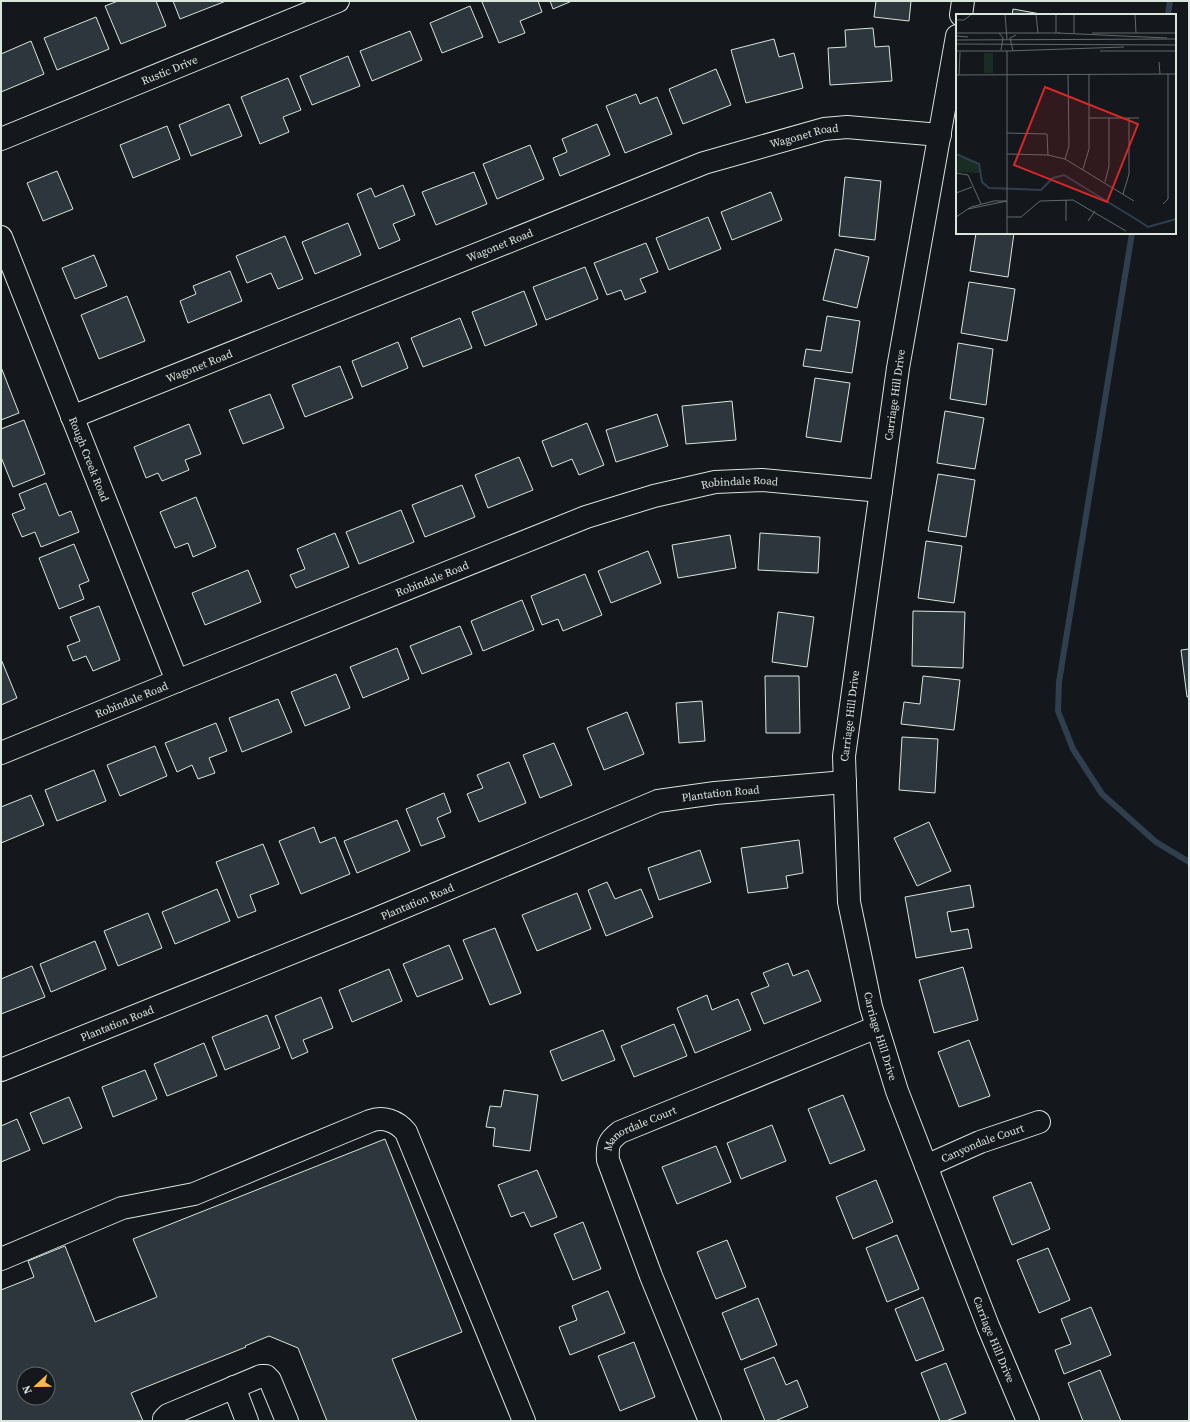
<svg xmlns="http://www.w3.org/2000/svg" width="1190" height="1422" font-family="'Source Serif 4',serif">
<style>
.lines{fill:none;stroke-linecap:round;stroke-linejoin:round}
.stream{stroke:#2f3f4d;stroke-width:6}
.building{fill:#2c363c;stroke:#d8e6dc;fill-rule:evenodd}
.minor-casing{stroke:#d8e6dc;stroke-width:24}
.minor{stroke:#14181c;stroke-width:22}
.labels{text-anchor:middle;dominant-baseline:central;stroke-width:3;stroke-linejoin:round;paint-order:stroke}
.street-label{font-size:11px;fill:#d8e6dc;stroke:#14181c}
.inset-river{fill:none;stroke:#2f3f4d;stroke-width:2}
.inset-road{fill:none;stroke:#626a69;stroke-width:1}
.view{fill:#d62828;fill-opacity:0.15;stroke:#d62828;stroke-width:2}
.inset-edge{fill:none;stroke:#d8e6dc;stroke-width:2}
</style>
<rect width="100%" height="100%" fill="#14181c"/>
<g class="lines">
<g class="stream">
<polyline points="1168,15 1170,1"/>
<polyline points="1132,233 1059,682 1058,711 1073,749 1102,794 1156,842 1189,862"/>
</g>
</g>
<g class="building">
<polygon points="118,1 156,1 166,26 121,44 105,6"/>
<polygon points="173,1 226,1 180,19"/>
<polygon points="485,1 538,1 542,12 520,21 525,33 499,43 482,2"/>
<polygon points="550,1 572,1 553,9"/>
<polygon points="876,1 911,1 909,21 874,17"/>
<polygon points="470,6 483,37 442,53 430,23"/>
<polygon points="1013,9 1046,15 1012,15"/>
<polygon points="96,17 109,49 57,70 44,38"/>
<polygon points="873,28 875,47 889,46 892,81 830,85 828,48 846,47 845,30"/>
<polygon points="410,31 422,60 372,81 360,51"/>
<polygon points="774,39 779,57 794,53 803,88 746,103 731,50"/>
<polygon points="31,41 44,74 1,92 1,54"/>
<polygon points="348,56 360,86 312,105 300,76"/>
<polygon points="716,69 731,105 683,124 669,89"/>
<polygon points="288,78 301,110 283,117 289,132 260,144 241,97"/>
<polygon points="636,94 640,104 657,97 672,134 625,153 606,106"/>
<polygon points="229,104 242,136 191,156 179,125"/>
<polygon points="597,124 610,155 560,176 553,158 567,152 562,139"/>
<polygon points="167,126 180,159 133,178 120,145"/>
<polygon points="530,145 544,179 497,199 483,164"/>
<polygon points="57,171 73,209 43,221 27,183"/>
<polygon points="474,172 487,204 436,225 422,192"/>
<polygon points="845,177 881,181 875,240 839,236"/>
<polygon points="403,185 415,215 393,224 400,240 379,249 357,194 371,188 375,197"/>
<polygon points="771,192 782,220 732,240 721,212"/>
<polygon points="708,217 721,249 669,270 656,238"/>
<polygon points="348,223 361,255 315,274 302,242"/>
<polygon points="976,233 1014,233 1008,277 970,271"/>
<polygon points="285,236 303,279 278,289 271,273 247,283 236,256"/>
<polygon points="646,243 658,272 640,279 646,292 625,300 621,290 607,295 594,263"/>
<polygon points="835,249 869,257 857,308 823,300"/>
<polygon points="94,255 107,286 75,299 62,268"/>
<polygon points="585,267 598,299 546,320 533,287"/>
<polygon points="230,271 242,301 188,323 180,301 196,294 193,286"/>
<polygon points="969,282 1015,289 1007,341 961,333"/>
<polygon points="524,291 537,325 485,346 472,312"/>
<polygon points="127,296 145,341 99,359 81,315"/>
<polygon points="827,316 860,321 852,373 803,366 806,349 821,351"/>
<polygon points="460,318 472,348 423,367 411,338"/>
<polygon points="398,342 408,368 362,387 352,361"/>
<polygon points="958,343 993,349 986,405 950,399"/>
<polygon points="340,366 353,398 305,417 292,385"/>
<polygon points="1,367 19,413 1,420"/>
<polygon points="815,378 850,383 841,442 806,437"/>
<polygon points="270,394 284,428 243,444 229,410"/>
<polygon points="732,401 736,440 686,444 682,406"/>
<polygon points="945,411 984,418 975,469 937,463"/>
<polygon points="657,414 668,446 616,462 606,430"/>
<polygon points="24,420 45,474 13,487 1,457 1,429"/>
<polygon points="587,423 604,465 579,475 572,459 552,467 542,441"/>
<polygon points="189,424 201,454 185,460 189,470 162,481 158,473 146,478 134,447"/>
<polygon points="519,457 533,490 488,508 475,475"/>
<polygon points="938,474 975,480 966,537 928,531"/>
<polygon points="46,483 59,516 71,511 79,532 41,547 35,532 22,537 12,514 25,509 19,494"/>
<polygon points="462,485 475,517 425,537 412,505"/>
<polygon points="196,497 216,547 193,557 188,543 175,548 160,512"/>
<polygon points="401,510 414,542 359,564 346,532"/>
<polygon points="335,533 349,567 296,588 290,575 305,569 297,549"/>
<polygon points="760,533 820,537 818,573 758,570"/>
<polygon points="730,535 736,568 678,578 672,545"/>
<polygon points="926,541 962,546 954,603 918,598"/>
<polygon points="74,544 89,581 79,585 84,599 59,609 39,558"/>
<polygon points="648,551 661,583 611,603 598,571"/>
<polygon points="248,570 261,602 205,625 192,593"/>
<polygon points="585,574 602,615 563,631 558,619 542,625 531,596"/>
<polygon points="522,600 534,630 483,651 471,621"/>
<polygon points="99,606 120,660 93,671 86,656 73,661 67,646 80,641 70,617"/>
<polygon points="913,611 965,612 963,668 912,666"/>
<polygon points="778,612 814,617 807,667 772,662"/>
<polygon points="460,626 472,654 422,674 410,646"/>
<polygon points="397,648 409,679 363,698 350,667"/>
<polygon points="1189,649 1189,697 1187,697 1181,650"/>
<polygon points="1,659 17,698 1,705"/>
<polygon points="336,674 350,708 305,726 291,692"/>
<polygon points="765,676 799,676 800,733 766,733"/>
<polygon points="923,676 960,680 954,730 901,724 904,702 920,704"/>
<polygon points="278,699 292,732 242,752 229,718"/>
<polygon points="702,701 705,741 679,743 676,703"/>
<polygon points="627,712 644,754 604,770 587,728"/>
<polygon points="216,723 227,751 209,758 215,773 198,779 192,765 177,772 165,743"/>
<polygon points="902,737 938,739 935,793 899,790"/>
<polygon points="554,743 572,785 540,798 523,755"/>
<polygon points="155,746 167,776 120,796 107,765"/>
<polygon points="509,762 526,803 479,822 467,794 483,788 477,775"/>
<polygon points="94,770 106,801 57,821 45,790"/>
<polygon points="444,793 451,812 437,818 445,837 421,846 406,809"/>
<polygon points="31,795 44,825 1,843 1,807"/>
<polygon points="397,820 410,851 357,873 344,841"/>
<polygon points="929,822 951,871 917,886 894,838"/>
<polygon points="314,827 320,843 335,837 350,874 301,894 279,841"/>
<polygon points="799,840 803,873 786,876 788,888 748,893 741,848"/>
<polygon points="263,844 279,884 250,895 256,911 238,918 216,862"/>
<polygon points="700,850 711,882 659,900 648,868"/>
<polygon points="607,882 615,899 641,889 653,917 606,936 588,890"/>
<polygon points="970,885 974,907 947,912 951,932 968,929 972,948 916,958 905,897"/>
<polygon points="217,889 230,921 175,944 162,912"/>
<polygon points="577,893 591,929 537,951 522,915"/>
<polygon points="148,913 162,948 118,966 104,931"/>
<polygon points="495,928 521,993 490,1005 463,940"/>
<polygon points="95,941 106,969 51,992 40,964"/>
<polygon points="449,945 463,979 417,997 403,964"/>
<polygon points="788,963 793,976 808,970 821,1001 764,1024 751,993 769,986 763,973"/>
<polygon points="32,966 45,997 1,1014 1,979"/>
<polygon points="963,967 978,1020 934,1033 919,980"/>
<polygon points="389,969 402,1001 352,1022 339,990"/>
<polygon points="707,995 712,1010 738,999 751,1030 695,1053 677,1008"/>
<polygon points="321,997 333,1028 303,1040 308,1052 292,1059 275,1016"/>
<polygon points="267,1015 280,1048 225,1070 212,1037"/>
<polygon points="674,1024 687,1056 634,1077 621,1046"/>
<polygon points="603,1030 615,1060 562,1081 550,1051"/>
<polygon points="969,1040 990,1096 959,1107 938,1052"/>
<polygon points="204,1043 217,1076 167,1096 154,1064"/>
<polygon points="145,1070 157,1099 113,1117 102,1087"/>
<polygon points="504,1090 538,1095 530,1151 493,1146 495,1128 486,1127 490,1106 501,1107"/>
<polygon points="843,1095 865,1150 830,1164 808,1109"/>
<polygon points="69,1097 82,1128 43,1144 30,1113"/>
<polygon points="17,1119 30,1150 1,1162 1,1126"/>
<polygon points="772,1125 786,1161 741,1179 727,1143"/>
<path d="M 385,1139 L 462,1332 L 392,1359 L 417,1421 L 327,1421 L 298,1348 L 269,1336 L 245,1346 L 246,1347 L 131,1393 L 143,1421 L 1,1421 L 1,1290 L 34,1277 L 28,1261 L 65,1246 L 95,1322 L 157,1297 L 133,1239 ZM 24,1374 L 48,1374 L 48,1398 L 24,1398 Z"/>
<polygon points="716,1146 731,1182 677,1204 662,1167"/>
<polygon points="537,1170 557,1217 531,1227 524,1212 511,1217 498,1185"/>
<polygon points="876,1180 893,1222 853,1239 836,1197"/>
<polygon points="1031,1182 1050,1229 1012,1245 993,1197"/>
<polygon points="583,1222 601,1269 573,1280 554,1234"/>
<polygon points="897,1235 919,1289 887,1302 866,1248"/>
<polygon points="727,1240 746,1287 716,1299 697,1252"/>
<polygon points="1048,1248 1070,1300 1039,1313 1017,1260"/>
<polygon points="608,1291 625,1333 570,1355 559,1327 577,1320 572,1306"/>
<polygon points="923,1297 944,1350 916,1361 895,1309"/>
<polygon points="758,1298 777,1345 741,1360 722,1313"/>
<polygon points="1091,1307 1111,1355 1064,1374 1055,1350 1071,1344 1061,1319"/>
<polygon points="634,1342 655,1397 620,1411 598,1356"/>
<polygon points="774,1357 786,1385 797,1380 808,1407 775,1421 765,1421 744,1369"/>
<polygon points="946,1363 966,1413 946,1421 940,1421 921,1373"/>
<polygon points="1100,1370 1121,1421 1083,1421 1068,1383"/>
</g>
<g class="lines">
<defs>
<g id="minor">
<polyline points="961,15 963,1"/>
<path id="s1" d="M 957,36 L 898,368 L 844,756 L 849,902 L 871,1007 L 897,1091 L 988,1326 L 1028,1421"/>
<path id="s2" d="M 1,139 L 338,1"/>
<path id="s3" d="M 1,237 L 177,681"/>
<path id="s4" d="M 72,417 L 704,163 L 824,129 L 847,127 L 940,135"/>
<path id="s5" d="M 1,753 L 177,681 L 586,517 L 654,496 L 715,482 L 762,480 L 881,491"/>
<path id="s6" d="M 1,1070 L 366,923 L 658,801 L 715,793 L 845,782"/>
<path id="s7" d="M 926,1166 L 980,1142 L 1039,1122"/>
<path d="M 1,1259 L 122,1208 L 194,1194 L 370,1121 C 383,1116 397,1121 406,1132 L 524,1421"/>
<polyline points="234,1387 247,1421"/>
<polyline points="165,1421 164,1419 168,1415 261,1376 266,1376 270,1380 287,1421"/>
<path id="s8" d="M 710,1421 L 651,1276 L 608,1160 C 607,1146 608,1141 620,1132 L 877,1027"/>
</g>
</defs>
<use href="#minor" class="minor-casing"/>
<use href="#minor" class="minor"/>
</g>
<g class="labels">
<g class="street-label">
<text stroke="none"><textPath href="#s2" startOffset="182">Rustic Drive</textPath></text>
<text stroke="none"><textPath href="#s4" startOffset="785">Wagonet Road</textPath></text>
<text stroke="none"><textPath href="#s4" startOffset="461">Wagonet Road</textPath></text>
<text stroke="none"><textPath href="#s4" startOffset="137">Wagonet Road</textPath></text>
<text transform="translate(895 395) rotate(-82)">Carriage Hill Drive</text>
<text stroke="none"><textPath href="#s3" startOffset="239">Rough Creek Road</textPath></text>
<text stroke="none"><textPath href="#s5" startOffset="789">Robindale Road</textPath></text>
<text stroke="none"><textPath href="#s5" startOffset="465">Robindale Road</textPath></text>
<text stroke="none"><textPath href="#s5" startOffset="141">Robindale Road</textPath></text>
<text transform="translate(850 716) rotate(-83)">Carriage Hill Drive</text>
<text stroke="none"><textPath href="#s6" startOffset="773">Plantation Road</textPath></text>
<text stroke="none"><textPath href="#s6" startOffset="449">Plantation Road</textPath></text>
<text stroke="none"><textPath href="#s6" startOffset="125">Plantation Road</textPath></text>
<text stroke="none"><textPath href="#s1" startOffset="1013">Carriage Hill Drive</textPath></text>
<text stroke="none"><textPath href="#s8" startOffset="331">Manordale Court</textPath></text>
<text stroke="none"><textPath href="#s7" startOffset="61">Canyondale Court</textPath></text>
<text stroke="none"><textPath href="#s1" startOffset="1337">Carriage Hill Drive</textPath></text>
</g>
</g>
<g transform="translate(956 14)">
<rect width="220" height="220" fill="#14181c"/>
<path d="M 28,39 L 37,39 L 37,59 L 28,59 ZM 2,143 L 21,149 L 25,159 L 0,158 Z" fill="#1a2d24"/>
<path class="inset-river" d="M 0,140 L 23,150 L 26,168 L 33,174 L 85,176 L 97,164 L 108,161 L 183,207M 183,207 L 192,213 L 220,205"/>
<path class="inset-road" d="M 49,0 L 51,25M 80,0 L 82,19M 118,0 L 118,19M 179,0 L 180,19M 0,6 L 8,6 L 16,0M 0,6 L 0,19M 0,19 L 104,19M 43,19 L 47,24 L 45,36M 100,19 L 100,0M 102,19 L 211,24M 136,19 L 220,19M 0,22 L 12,23M 0,26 L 220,25M 0,30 L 220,31M 0,37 L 51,37 L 51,220M 51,37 L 168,33M 57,37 L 54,24 L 60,21M 144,37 L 220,37M 203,48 L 204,60M 0,61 L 220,60M 3,61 L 4,38M 133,104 L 183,104M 51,119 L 91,120 L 92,141M 51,140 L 92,141 L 109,145 L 178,187M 109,145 L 113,132 L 112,60M 127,155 L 133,135 L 133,60M 0,159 L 12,161 L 25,190M 149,168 L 153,152 L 153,104M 0,179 L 16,173M 167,180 L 173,160 L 173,104M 207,190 L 212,185 L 212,60M 0,203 L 15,193 L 38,187 L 51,187 L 12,195M 51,203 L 65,203 L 84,187 L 117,186 L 170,217M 110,207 L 110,186M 132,207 L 139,197"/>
<path class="view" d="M 89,73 L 182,110 L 151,188 L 58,151 Z"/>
<rect width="220" height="220" class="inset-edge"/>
</g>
<rect width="1190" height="1422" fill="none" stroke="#d8e6dc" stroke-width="4"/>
<g transform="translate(36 1386) rotate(248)"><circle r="19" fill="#14181c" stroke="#626a69"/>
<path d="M0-3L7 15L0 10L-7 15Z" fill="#ffb74d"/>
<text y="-6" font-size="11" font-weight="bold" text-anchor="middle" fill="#d8e6dc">N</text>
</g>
</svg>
